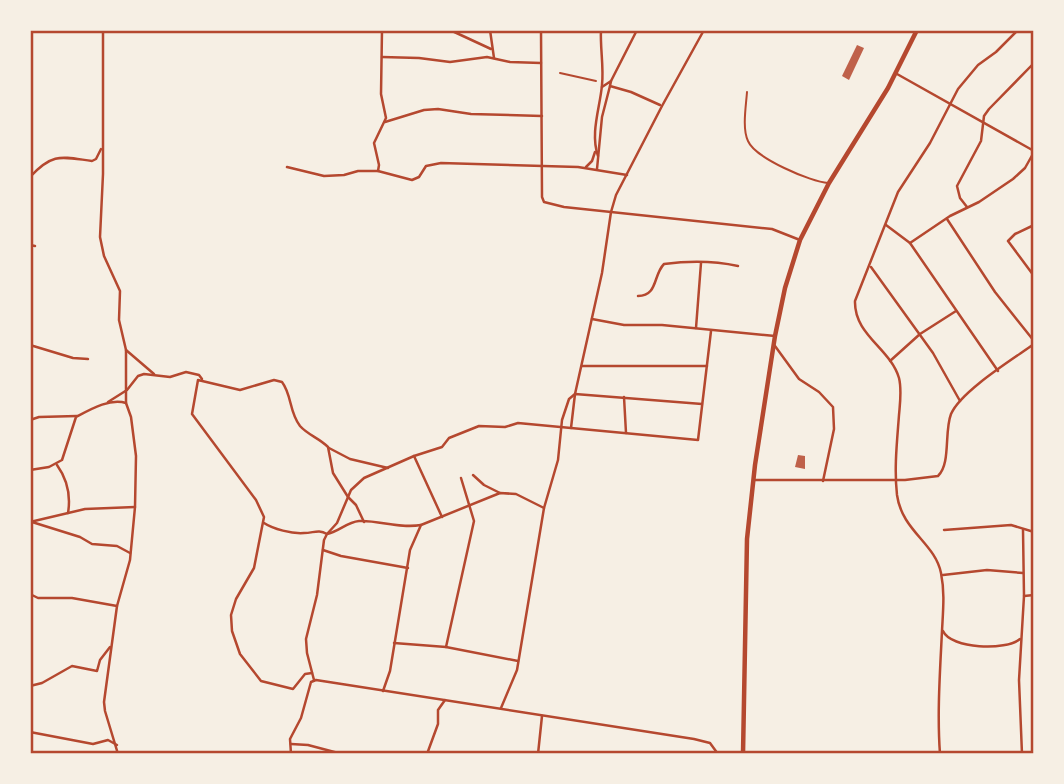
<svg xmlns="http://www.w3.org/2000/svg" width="1064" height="784" font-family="Lato,sans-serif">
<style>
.building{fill:#bf614a}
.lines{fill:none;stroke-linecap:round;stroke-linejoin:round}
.path{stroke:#b5482f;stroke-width:2}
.service{stroke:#b5482f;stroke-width:2}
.minor{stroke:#b5482f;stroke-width:2.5}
.primary{stroke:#b5482f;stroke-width:4.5}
.neatline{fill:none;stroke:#b5482f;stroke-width:2.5}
</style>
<rect width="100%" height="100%" fill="#f6efe4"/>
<g class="building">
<polygon points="857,45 864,48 849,80 842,76"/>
<polygon points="798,455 805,456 805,469 795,467"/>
</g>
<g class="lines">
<polyline class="path" points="560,73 596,81"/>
<path class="service" d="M 747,92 C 746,106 742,129 748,141 C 755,158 811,182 828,183"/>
<g class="minor">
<polyline points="103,30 103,174 100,237 104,256 120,291 119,320 126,350 126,403 131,417 136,456 135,507 130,560 117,606 104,702 105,711 118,754"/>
<polyline points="450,30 491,49"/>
<polyline points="490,30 494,58"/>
<polyline points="541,30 542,197 544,202 564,207 772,229 800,240"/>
<polyline points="382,57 419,58 450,62 487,57 510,62 541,63"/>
<polyline points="897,74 1034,151"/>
<polyline points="611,81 637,30"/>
<polyline points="602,87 611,81 610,86 631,92 660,105"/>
<polyline points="385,122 424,110 438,109 471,114 542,116"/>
<path d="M 598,156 C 590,133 600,108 602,85 C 604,67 600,48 601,30"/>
<polyline points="287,167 324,176 344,175 358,171 378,171 412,180 419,177 426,166 441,163 578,167 627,175"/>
<polyline points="586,167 592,161 595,152"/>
<polyline points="597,169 602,117 610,86"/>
<polyline points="378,171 379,165 374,143 386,118 381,94 382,30"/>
<path d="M 30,177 C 53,152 62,157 92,161 L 96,159 L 101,149"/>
<polyline points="967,207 960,198 957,186 981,141 984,116 989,109 1034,63"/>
<polyline points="947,219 995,292 1034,341"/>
<polyline points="886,225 910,243 998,371"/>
<polyline points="1034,225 1015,234 1008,241 1034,276"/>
<polyline points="910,243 950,216 979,202 1013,179 1025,168 1034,152"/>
<polyline points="30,245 35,246"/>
<polyline points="871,267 933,353 960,401"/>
<path d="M 638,296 C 658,296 653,275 664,264 C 687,261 715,261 738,266"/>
<polyline points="592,319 624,325 662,325 775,336"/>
<polyline points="696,328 701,263"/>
<polyline points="30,345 73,358 88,359"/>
<polyline points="775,346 799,379 819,392 833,407 834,429 823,481"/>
<polyline points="126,350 154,374"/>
<polyline points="890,361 920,334 956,311"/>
<polyline points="582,366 707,366"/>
<polyline points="624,397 626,433"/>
<polyline points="108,402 127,390 138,376 144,374 170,377 186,372 199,375 202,379"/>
<polyline points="30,420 39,417 77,416"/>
<polyline points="571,428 575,394 602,273 611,212 616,195 662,106 704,30"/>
<polyline points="329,448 350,459 388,468"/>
<polyline points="414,456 442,517"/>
<path d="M 57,465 C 67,479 71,495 68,513"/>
<path d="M 30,470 L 49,467 L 62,460 L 76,417 C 91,409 110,398 126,403"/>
<polyline points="473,475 484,485 500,493"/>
<path d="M 754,480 L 905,480 L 938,476 C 951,464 944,432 951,414 C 961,391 1013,359 1034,344"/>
<polyline points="30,522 85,509 135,507"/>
<polyline points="32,522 80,537 92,544 117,546 130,553"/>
<path d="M 264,523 C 273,529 292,534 304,533 C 314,533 318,529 327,534 L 337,523 L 351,490 L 364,478 L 414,456 L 442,447 L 449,438 L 479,426 L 505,427 L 518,423 L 698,440 L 711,331"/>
<polyline points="944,530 1011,525 1034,532"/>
<polyline points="323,550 341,556 408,568"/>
<polyline points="943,575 987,570 1023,573"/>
<polyline points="30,594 38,598 72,598 117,606"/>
<polyline points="1024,596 1034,595"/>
<path d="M 943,631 C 951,649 1006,651 1020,639"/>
<polyline points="394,643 446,647 518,661"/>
<polyline points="446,647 474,521 461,478"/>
<path d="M 312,673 L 305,674 L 293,689 L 261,681 L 240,654 L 232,631 L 231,615 L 236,599 L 254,568 L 264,517 L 256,500 L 192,414 L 198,380 L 240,390 L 274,380 L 282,382 C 292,395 289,412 300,426 C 308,435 319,438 328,447 L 333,473 L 348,497 L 356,505 L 364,522"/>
<path d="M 314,680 L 307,653 L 306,639 L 317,595 L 324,540 L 327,534 C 338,532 347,522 359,521 C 379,520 400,529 421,525"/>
<polyline points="30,686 42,683 72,666 97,671 100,660 110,647"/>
<polyline points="383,691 390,671 410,550 421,525 500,493 516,494 544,508"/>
<polyline points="501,708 517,670 544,508 558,460 562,420 569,399 575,394 702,404"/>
<polyline points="30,732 93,744 108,740 117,745"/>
<polyline points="291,744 308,745 342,754"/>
<polyline points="291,754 290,739 301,718 311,682 316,680 694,739 710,743 718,754"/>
<polyline points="427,754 438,724 438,710 445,700"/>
<polyline points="538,754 542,716"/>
<path d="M 940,754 C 937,714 940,672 942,631 C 943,611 945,593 941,573 C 935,543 902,531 897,495 C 894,469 897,442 899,415 C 900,403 902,390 899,378 C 890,348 854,335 855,301 L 898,192 L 930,143 L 958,89 L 978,65 L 996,52 L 1018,30"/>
<polyline points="1022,754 1019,680 1024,596 1023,530"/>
</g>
<polyline class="primary" points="743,754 747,539 755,465 775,336 785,288 800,240 829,183 888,88 917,30"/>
</g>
<rect width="1064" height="784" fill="none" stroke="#f6efe4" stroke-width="63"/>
<rect x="32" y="32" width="1000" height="720" class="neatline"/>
</svg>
